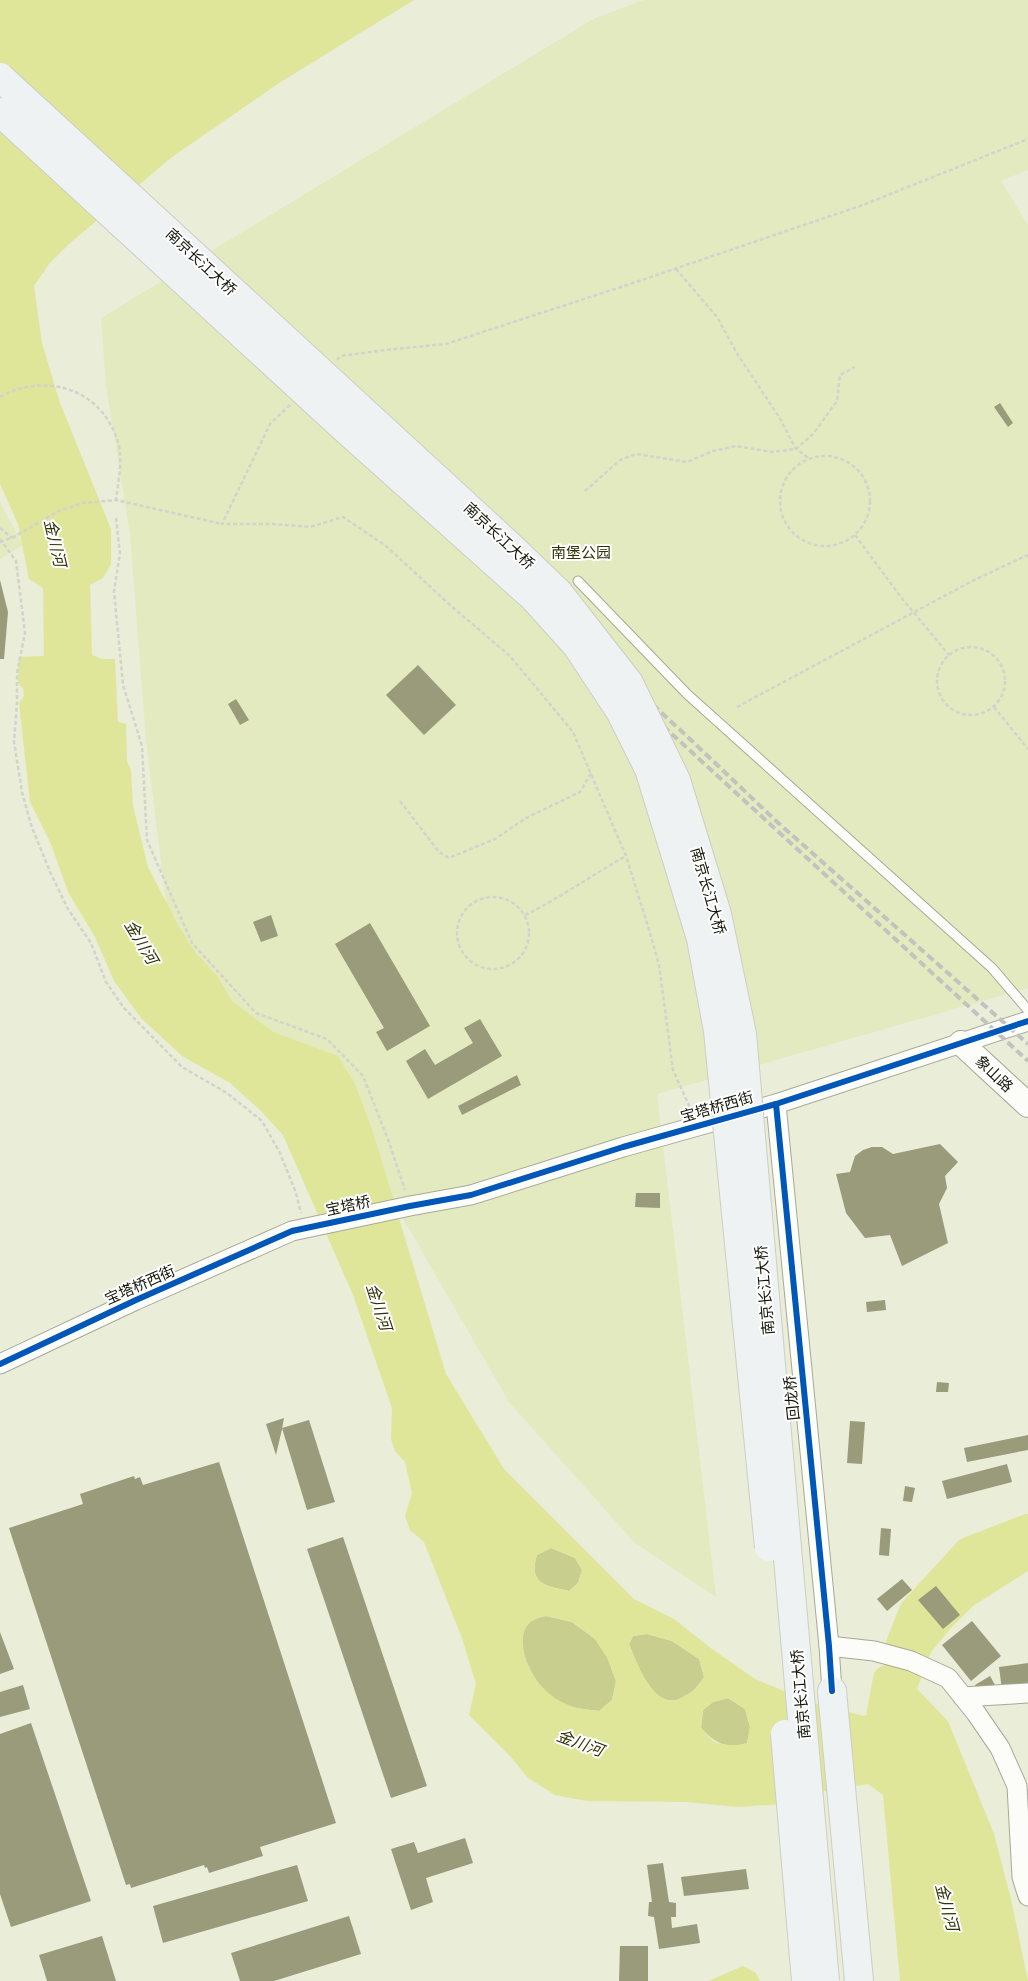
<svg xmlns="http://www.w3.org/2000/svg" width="1028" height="1981" font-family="'Work Sans','Noto Sans SC',sans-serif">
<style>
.green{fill:#e4eabf}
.forest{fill:#c8ce8e}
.water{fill:#dfe69a;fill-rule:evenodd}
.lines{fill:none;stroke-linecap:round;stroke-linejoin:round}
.river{stroke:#dfe69a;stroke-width:28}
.building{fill:#999b7b}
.service-casing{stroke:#a7a998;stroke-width:11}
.minor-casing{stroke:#a7a998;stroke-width:21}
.tertiary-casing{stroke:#a7a998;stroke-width:26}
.trunk-casing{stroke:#cdcec4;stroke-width:30}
.path{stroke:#d2d3cd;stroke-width:2.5;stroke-dasharray:4 2.5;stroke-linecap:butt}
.service{stroke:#fcfcf9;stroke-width:9}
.minor{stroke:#fcfcf9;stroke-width:19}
.tertiary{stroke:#fcfcf9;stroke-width:24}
.trunk{stroke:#eef2f2;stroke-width:28}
.rail{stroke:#c2c2be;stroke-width:4;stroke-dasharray:8 4;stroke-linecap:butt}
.trunk-bridge-casing{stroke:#cdcec4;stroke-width:30;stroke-linecap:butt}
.path-bridge{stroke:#d2d3cd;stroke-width:2.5;stroke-dasharray:4 2.5;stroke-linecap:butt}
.trunk-bridge{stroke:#eef2f2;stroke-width:28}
.cycleway-casing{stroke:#fff;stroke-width:9}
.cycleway{stroke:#0057b8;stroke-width:6}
.labels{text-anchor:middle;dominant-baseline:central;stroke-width:4;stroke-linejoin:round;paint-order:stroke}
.street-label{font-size:15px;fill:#131507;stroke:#fff}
.park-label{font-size:15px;fill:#303308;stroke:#fff}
.water-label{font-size:16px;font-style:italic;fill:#303308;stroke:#fff}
</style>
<rect width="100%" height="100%" fill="#eaedd7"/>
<g class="green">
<polygon points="644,0 1028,0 1028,170 1001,181 1028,225 1028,988 657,1094 716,1597 634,1542 509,1402 371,1163 171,943 146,740 130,534 106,385 101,318 595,18"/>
<polygon points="0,502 23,545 0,559"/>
</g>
<g class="forest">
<path d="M 551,1548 L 575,1558 L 582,1570 L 578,1583 L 569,1591 C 546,1586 528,1584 537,1555 Z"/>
<path d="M 546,1616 L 572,1622 L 595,1639 L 607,1657 L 616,1681 L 612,1700 L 599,1711 C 583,1709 564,1708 551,1697 C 535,1685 507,1636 532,1621 C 536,1618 542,1617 546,1616 Z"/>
<path d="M 647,1634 L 672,1641 L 699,1659 L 704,1677 C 696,1689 693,1692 681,1698 C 654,1712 637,1663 629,1644 L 633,1636 Z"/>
<path d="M 728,1698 L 745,1709 L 750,1727 L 747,1744 C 725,1748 716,1744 701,1728 L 703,1710 L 713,1702 Z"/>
</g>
<g class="water">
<path d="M 0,0 L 414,0 L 279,83 L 172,157 L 69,244 L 49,264 L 34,286 L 42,343 L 60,403 L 111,529 L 111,564 L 103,578 L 90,585 L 92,655 L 102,659 L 115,659 L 118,722 L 126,724 L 127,761 L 131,770 L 133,806 L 148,867 L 177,923 L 195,952 L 218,977 L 232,1001 L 273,1032 L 338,1056 L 355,1084 L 373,1132 L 446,1374 L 504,1469 L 634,1599 L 674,1619 L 712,1649 L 755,1679 L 811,1702 L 864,1716 C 892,1702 891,1674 901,1648 C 907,1634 916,1618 925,1605 C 949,1567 990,1549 1028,1528 L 1028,1571 L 973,1606 L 950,1629 L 931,1652 L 917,1689 L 948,1721 L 994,1834 L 1011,1899 L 1028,1981 L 900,1981 L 883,1795 L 868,1784 L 820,1792 L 799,1803 L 737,1807 L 686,1802 L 587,1801 L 555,1795 L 527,1777 L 511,1757 L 469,1715 L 476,1684 L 462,1638 L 424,1542 L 410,1530 L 405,1516 L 412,1493 L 405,1462 L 395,1451 L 391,1439 L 392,1408 L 353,1295 L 283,1135 L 260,1110 L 230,1083 L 182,1056 L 141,1018 L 114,981 L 95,937 L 68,892 L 51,844 L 30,802 L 19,703 L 24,696 L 23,688 L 18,683 L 19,657 L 44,656 L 43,588 L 29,579 L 18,524 L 0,484 ZM 551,1548 L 575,1558 L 582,1570 L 578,1583 L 569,1591 C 546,1586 528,1584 537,1555 ZM 546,1616 L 572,1622 L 595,1639 L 607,1657 L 616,1681 L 612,1700 L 599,1711 C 586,1709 574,1709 562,1702 C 540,1691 522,1664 523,1640 C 523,1633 525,1625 532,1621 C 536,1618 542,1617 546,1616 ZM 647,1634 L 672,1641 L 699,1659 L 704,1677 C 696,1689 693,1692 681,1698 C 654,1712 637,1663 629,1644 L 633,1636 ZM 728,1698 L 745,1709 L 750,1727 L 747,1743 C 738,1746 721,1746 713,1741 C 709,1738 705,1732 701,1728 L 703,1710 L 713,1702 Z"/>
<polygon points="743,1966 756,1973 760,1981 708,1981"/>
</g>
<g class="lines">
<g class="river">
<polyline points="900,1644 913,1611 968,1551 1028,1528"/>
<polyline points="882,1737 881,1711 887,1679"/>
</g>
</g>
<g class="building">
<polygon points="1000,403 1013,423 1008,427 994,407"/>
<polygon points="0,580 8,612 4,659 0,659"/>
<polygon points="418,665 456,705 424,735 386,695"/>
<polygon points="236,699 249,720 240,725 228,704"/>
<polygon points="271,915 278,936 261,942 253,922"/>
<polygon points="370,923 430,1026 387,1051 376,1032 384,1028 335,944"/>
<polygon points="480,1019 502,1056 428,1099 406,1061 425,1049 435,1065 473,1043 464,1028"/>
<polygon points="517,1075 521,1085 462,1115 458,1106"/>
<polygon points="940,1144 958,1162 945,1176 947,1188 939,1204 948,1243 902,1266 890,1235 865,1238 846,1213 836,1174 850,1172 855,1156 863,1150 872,1147 882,1147 893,1154"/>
<polygon points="636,1193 660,1193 660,1208 635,1207"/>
<polygon points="885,1300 886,1310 867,1312 866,1302"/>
<polygon points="937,1382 949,1383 948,1392 936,1392"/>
<polygon points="284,1418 282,1429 276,1455 266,1424"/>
<polygon points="309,1420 335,1502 307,1510 282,1428"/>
<polygon points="850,1421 865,1422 862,1464 847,1463"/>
<polygon points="1028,1435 1028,1450 967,1462 964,1448"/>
<polygon points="219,1462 336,1823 260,1847 263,1856 209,1873 207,1867 205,1868 204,1865 131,1888 130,1884 126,1885 9,1528 83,1504 80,1494 134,1476 135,1479 140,1477 143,1485"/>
<polygon points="1007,1464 1012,1482 947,1499 942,1481"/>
<polygon points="905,1486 915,1488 912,1502 903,1501"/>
<polygon points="881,1528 891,1529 889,1556 879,1555"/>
<polygon points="343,1537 427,1786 391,1798 307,1549"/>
<polygon points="902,1579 912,1590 887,1611 877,1599"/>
<polygon points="936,1586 960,1615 943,1629 918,1600"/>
<polygon points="972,1621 1001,1656 971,1681 942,1645"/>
<polygon points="0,1632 14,1669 0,1674"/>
<polygon points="1028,1663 1028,1687 1002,1690 999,1667"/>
<polygon points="990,1676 995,1685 980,1694 975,1685"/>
<polygon points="23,1685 30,1709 0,1717 0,1692"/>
<polygon points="31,1723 91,1901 11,1927 0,1894 0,1734"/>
<polygon points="465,1838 473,1863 426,1878 433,1902 411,1910 391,1849 414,1842 418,1853"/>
<polygon points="663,1863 669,1902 676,1903 676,1917 671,1917 672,1928 697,1924 700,1943 659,1949 654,1917 648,1916 649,1902 652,1902 647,1865"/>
<polygon points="297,1865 308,1901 163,1943 153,1906"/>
<polygon points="746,1869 749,1889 684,1896 681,1877"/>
<polygon points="349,1916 361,1954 274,1981 240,1981 231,1953"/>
<polygon points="102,1936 116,1981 47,1981 39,1955"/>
<polygon points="620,1946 648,1946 648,1981 619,1981"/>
</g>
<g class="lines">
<defs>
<polyline id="service" points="578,581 687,694 992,968 1028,1010"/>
<g id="minor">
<polyline points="776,1104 829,1646 832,1691"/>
<polyline points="0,1364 136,1300 292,1231 410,1206 471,1195 623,1147 776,1104 1028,1021"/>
<polyline points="829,1646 874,1651 911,1661 948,1678 976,1713 1000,1748 1017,1786 1022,1877 1028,1896"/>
<polyline points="963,1697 1028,1693"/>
</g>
<polyline id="tertiary" points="961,1043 1028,1105"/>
<polyline id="trunk" points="832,1691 859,1981"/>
</defs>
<use href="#service" class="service-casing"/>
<use href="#minor" class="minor-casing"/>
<use href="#tertiary" class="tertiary-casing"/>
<use href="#trunk" class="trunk-casing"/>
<g class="path">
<polyline points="676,269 717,317 738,355 779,417 796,449 810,459"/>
<polyline points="337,360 341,356 385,350 446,344 639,281 863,205 1028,139"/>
<path d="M 0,397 C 44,372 100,388 117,439 C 124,458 118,481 116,500"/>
<polyline points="290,405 270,424 222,524 273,524 310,527 343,517 386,546 450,605 510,656 573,732 626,856 650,933 659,965 673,1070 691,1110"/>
<circle cx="825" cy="501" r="45"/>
<polyline points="585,491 620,460 636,454 687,462 713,451 736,446 772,452 796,449 813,434 837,401 840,375 855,367"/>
<polyline points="116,518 120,553 114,592 119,643 123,685 142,746 147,840 192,943 256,1013 327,1039 363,1076 389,1142 405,1190"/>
<polyline points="0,528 12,538"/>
<polyline points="855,535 900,596 949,655"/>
<polyline points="0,539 16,561 25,633 17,673 17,703 14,742 22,792 31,825 51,874 68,909 91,943 106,982 124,1008 182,1067 227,1093 262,1121 280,1153 296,1193 301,1213"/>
<circle cx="971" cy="681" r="34"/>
<polyline points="737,707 974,580 1028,555"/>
<polyline points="994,707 1028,749"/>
<polyline points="400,801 439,852 449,858 495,839 526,818 580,792 591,773"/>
<circle cx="493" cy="933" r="36"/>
<path d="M 525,915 C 560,898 592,875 626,856"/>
</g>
<use href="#service" class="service"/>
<use href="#minor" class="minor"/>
<use href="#tertiary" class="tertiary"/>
<use href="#trunk" class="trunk"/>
<g class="rail">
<polyline points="0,102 691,740 775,820 1028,1044"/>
<polyline points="0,117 1028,1061"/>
</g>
<defs>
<g id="trunk-bridge">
<polyline points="0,77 510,546 558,592 629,683 676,780 717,914 742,1034 825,1981"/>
<polyline points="0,112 344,428 533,597 577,646 620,711 649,769 676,856 701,939 718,1031 769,1547"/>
<polyline points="785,1734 806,1981"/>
</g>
</defs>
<use href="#trunk-bridge" class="trunk-bridge-casing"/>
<polyline class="path-bridge" points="0,542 12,538 57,512 82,503 116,500 222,524"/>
<use href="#trunk-bridge" class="trunk-bridge"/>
<defs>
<g id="cycleway">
<polyline points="776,1104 829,1646 832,1691"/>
<polyline points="0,1364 136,1300 292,1231 410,1206 471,1195 623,1147 776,1104 1028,1021"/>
</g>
</defs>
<use href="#cycleway" class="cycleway-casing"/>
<use href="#cycleway" class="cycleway"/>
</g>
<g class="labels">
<g class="street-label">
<text transform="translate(201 262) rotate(43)">南京长江大桥</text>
<text transform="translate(499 536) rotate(43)">南京长江大桥</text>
<text transform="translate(708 891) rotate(74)">南京长江大桥</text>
<text transform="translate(994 1074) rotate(43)">象山路</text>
<text transform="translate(717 1107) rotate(-16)">宝塔桥西街</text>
<text transform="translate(348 1206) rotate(-12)">宝塔桥</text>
<text transform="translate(140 1285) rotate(-24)">宝塔桥西街</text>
<text transform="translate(765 1290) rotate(-95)">南京长江大桥</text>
<text transform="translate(792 1398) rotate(-96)">回龙桥</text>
<text transform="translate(801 1694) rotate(-95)">南京长江大桥</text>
</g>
<g class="park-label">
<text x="581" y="553">南堡公园</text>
</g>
<g class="water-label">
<text transform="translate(55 543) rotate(77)">金川河</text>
<text transform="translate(141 942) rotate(59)">金川河</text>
<text transform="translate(379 1307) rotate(72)">金川河</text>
<text transform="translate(580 1743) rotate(20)">金川河</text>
<text transform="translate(947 1907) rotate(75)">金川河</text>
</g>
</g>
</svg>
